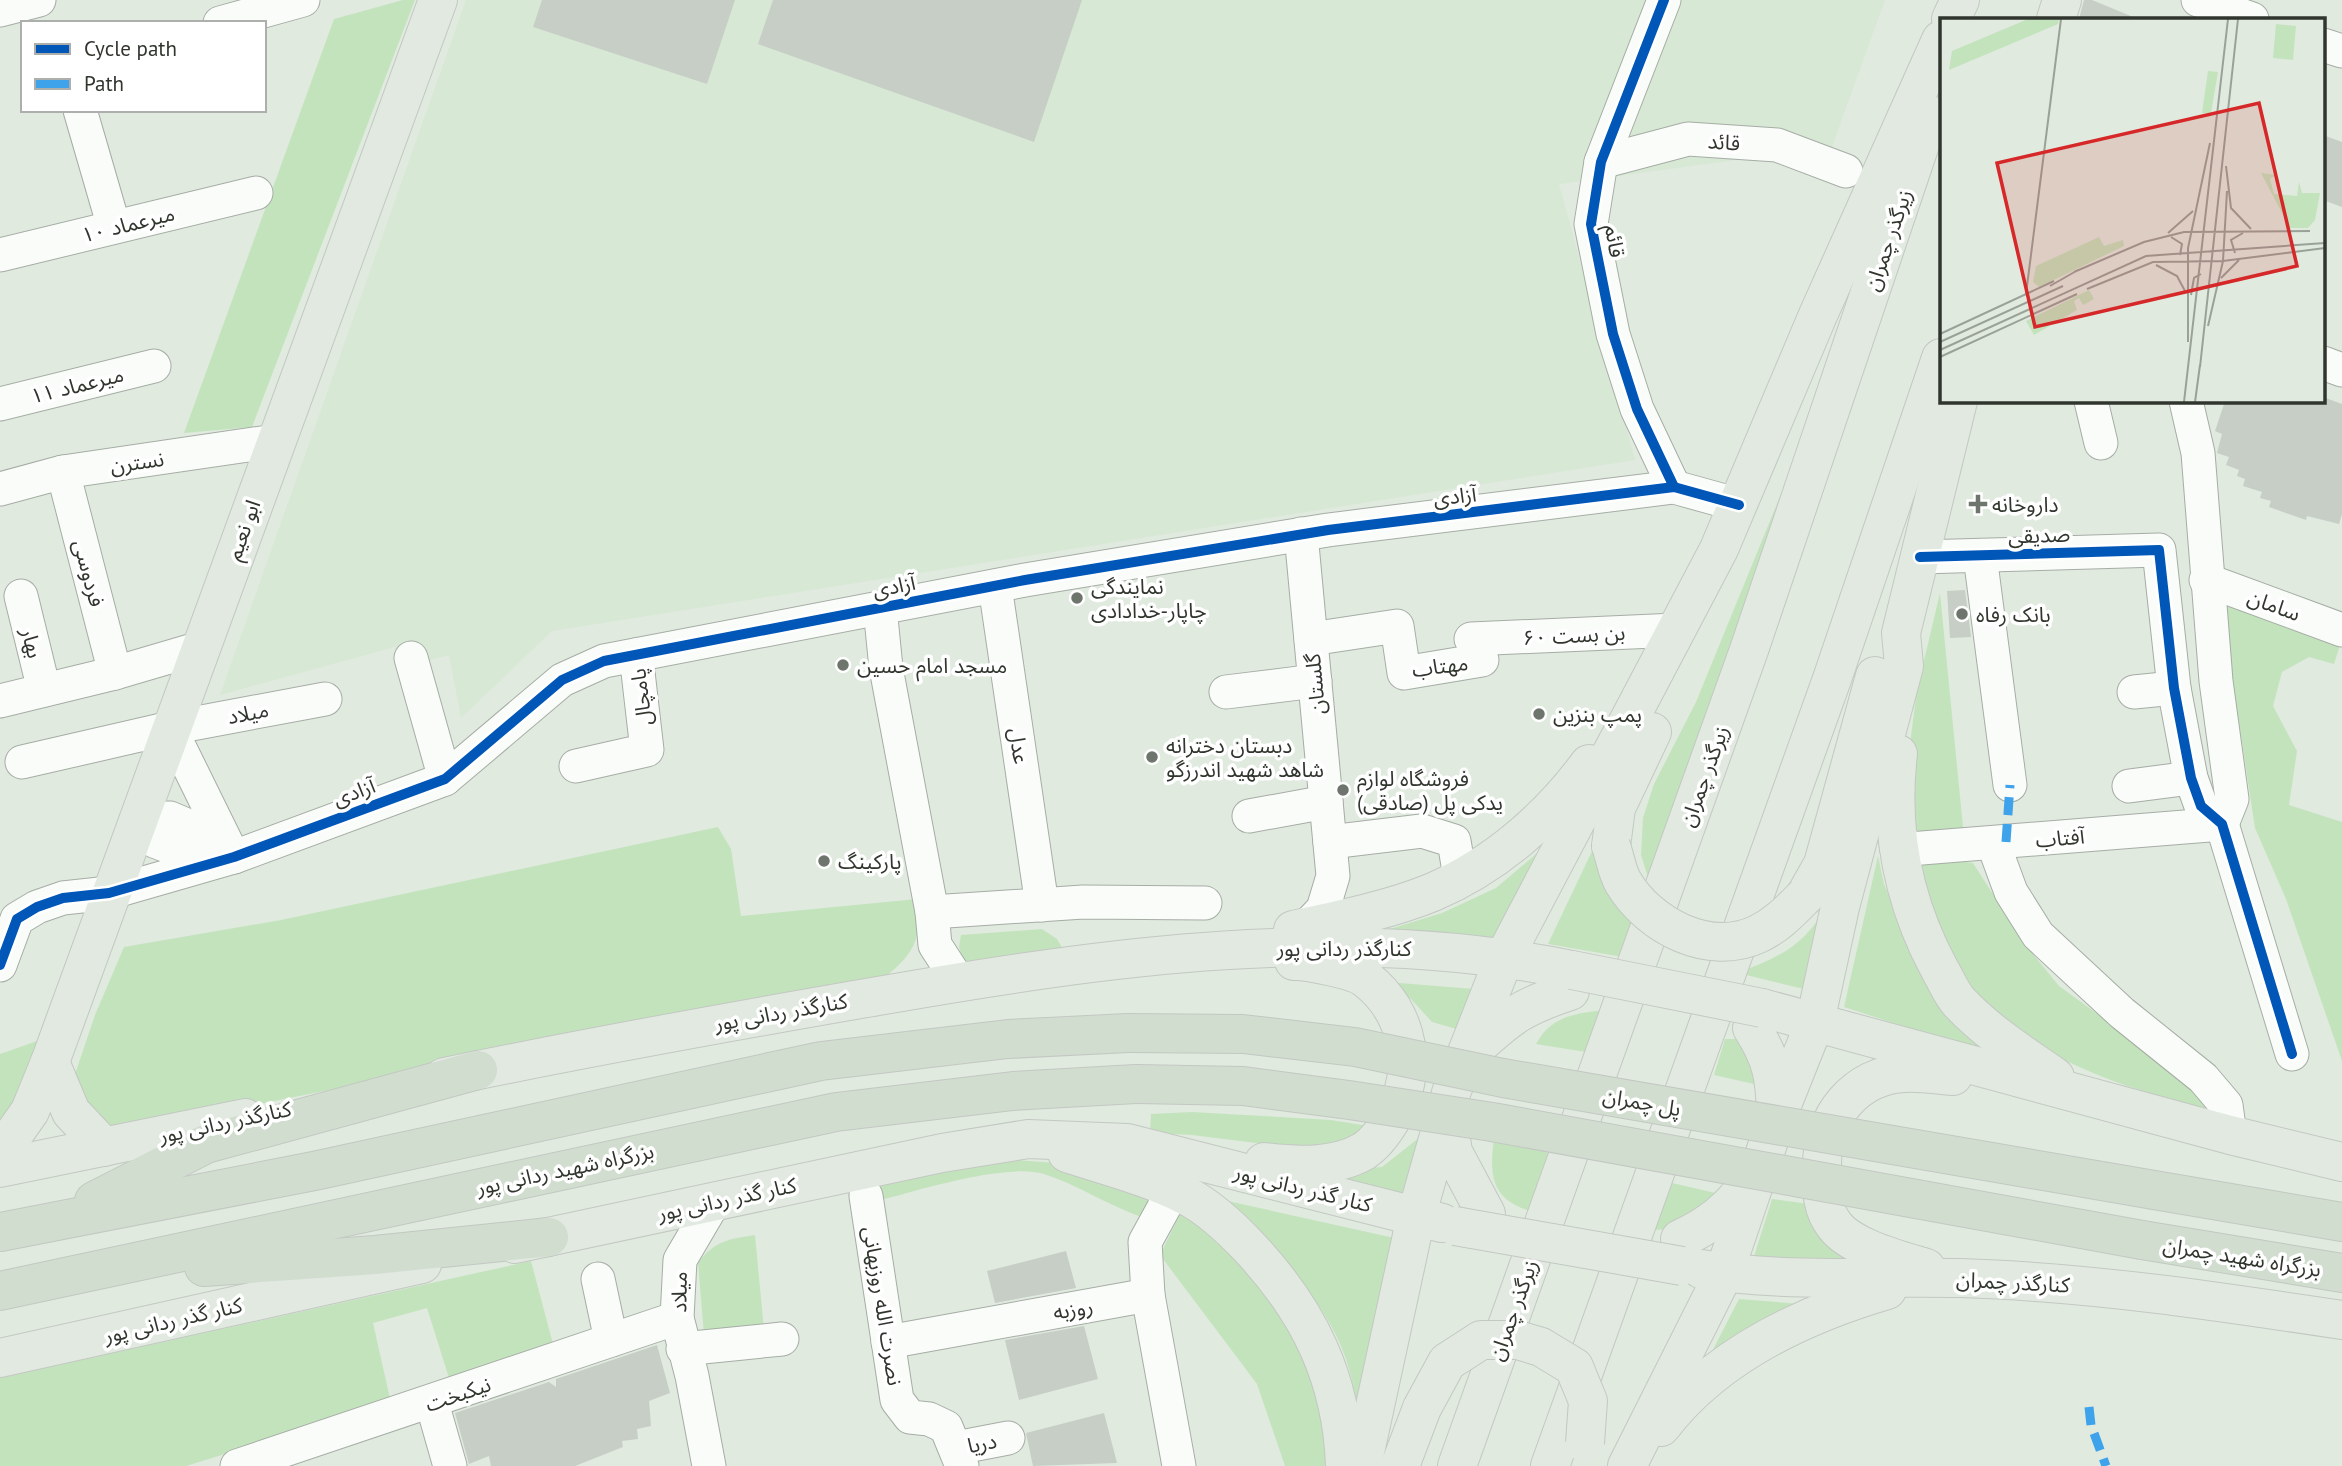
<svg xmlns="http://www.w3.org/2000/svg" width="2342" height="1466" font-family="'PT Sans','Noto Sans Arabic',sans-serif">
<style>
.built{fill:#d7e8d5}
.green{fill:#c3e3bd}
.building{fill:#c7cec6}
.lines{fill:none;stroke-linecap:round;stroke-linejoin:round}
.minor-casing{stroke:#a6ada5;stroke-width:35}
.major-casing{stroke:#c3c8c2;stroke-width:40}
.highway-casing{stroke:#c3c8c2;stroke-width:40}
.minor{stroke:#fafcfa;stroke-width:33}
.major{stroke:#e1e9e0;stroke-width:38}
.highway{stroke:#d1ddcf;stroke-width:38}
.major-bridge-casing{stroke:#c3c8c2;stroke-width:40;stroke-linecap:butt}
.highway-bridge-casing{stroke:#c3c8c2;stroke-width:40;stroke-linecap:butt}
.major-bridge{stroke:#e1e9e0;stroke-width:38}
.highway-bridge{stroke:#d1ddcf;stroke-width:38}
.quiet{stroke:#3ea3eb;stroke-width:9;stroke-dasharray:18 9;stroke-linecap:butt}
.cycleway-casing{stroke:#fff;stroke-width:15}
.cycleway{stroke:#0057b8;stroke-width:10}
.poi-dot{fill:#6e756c;stroke:#fff;stroke-width:2.5}
.labels{text-anchor:middle;dominant-baseline:central;stroke-width:7;stroke-linejoin:round;paint-order:stroke}
.street-label{font-size:21px;fill:#30362e;stroke:#fff}
.poi-label{font-size:21px;fill:#30362e;stroke:#fff;text-anchor:start}
.inset-road{fill:none;stroke:#9aa298;stroke-width:2}
.view{fill:#d62828;fill-opacity:0.15;stroke:#d62828;stroke-width:3.5}
.inset-edge{fill:none;stroke:#30362e;stroke-width:3.5}
</style>
<rect width="100%" height="100%" fill="#e0eadf"/>
<polygon class="built" points="466,0 1885,0 1832,147 1559,184 1635,460 552,631 461,718 449,655 422,662 416,641 220,695"/>
<g class="green">
<polygon points="403,0 415,0 252,427 184,433 334,19"/>
<polygon points="1846,335 1652,890 1641,855 1643,818 1654,784 1696,702"/>
<polygon points="1940,593 1964,837 1899,828 1917,690"/>
<polygon points="2221,603 2340,645 2334,664 2309,657 2282,672 2273,706 2297,751 2289,805 2342,822 2342,1061 2286,899 2255,828"/>
<path d="M 718,827 L 731,849 L 741,916 L 917,899 C 922,942 914,953 882,980 L 153,1125 L 110,1131 L 71,1086 L 95,1015 L 124,947 L 281,920 Z"/>
<polygon points="1555,838 1501,941 1383,931 1442,913 1496,888"/>
<polygon points="1593,849 1634,921 1623,957 1548,944"/>
<path d="M 1905,853 L 1973,863 L 2027,947 L 2059,986 L 2198,1087 L 2211,1111 C 2113,1084 2002,1052 1950,955 C 1932,923 1920,887 1905,853 Z"/>
<polygon points="1878,856 1884,884 1901,926 2008,1060 1844,1007"/>
<path d="M 1831,899 L 1812,991 L 1738,973 C 1786,954 1805,945 1831,899 Z"/>
<polygon points="1042,929 1057,939 1065,953 967,971 959,947 961,935"/>
<polygon points="1387,982 1474,989 1460,1030 1432,1022 1411,999"/>
<path d="M 1606,1010 L 1592,1053 L 1536,1044 C 1551,1016 1576,1013 1606,1010 Z"/>
<polygon points="43,1039 0,1132 0,1054"/>
<polygon points="1725,1039 1737,1039 1752,1054 1763,1086 1714,1075"/>
<polygon points="1192,1112 1331,1120 1375,1127 1327,1152 1192,1135 1150,1133 1151,1114"/>
<polygon points="1429,1130 1412,1197 1292,1174 1382,1167"/>
<path d="M 1494,1139 L 1552,1150 L 1536,1213 C 1494,1201 1488,1181 1494,1139 Z"/>
<path d="M 1015,1160 L 1057,1163 L 1147,1192 L 1152,1208 L 1144,1218 C 1109,1206 1078,1185 1044,1174 C 1006,1163 923,1189 884,1199 L 879,1185 L 934,1171 Z"/>
<polygon points="1672,1183 1724,1195 1671,1229 1653,1230"/>
<path d="M 1214,1198 L 1399,1239 L 1361,1423 C 1356,1402 1353,1380 1346,1359 C 1324,1293 1263,1245 1214,1198 Z"/>
<polygon points="1772,1199 1809,1204 1881,1269 1751,1266"/>
<polygon points="1181,1212 1233,1249 1280,1305 1317,1372 1333,1466 1285,1466 1257,1384 1160,1255"/>
<path d="M 755,1235 L 764,1330 L 704,1334 L 698,1263 C 714,1241 729,1239 755,1235 Z"/>
<polygon points="531,1261 553,1344 449,1378 427,1308 373,1323 391,1403 186,1466 0,1466 0,1378"/>
<polygon points="1739,1299 1813,1305 1701,1373"/>
</g>
<g class="building">
<polygon points="542,0 735,0 707,84 533,27"/>
<polygon points="773,0 1082,0 1034,142 758,44"/>
<polygon points="2084,0 2092,0 2138,19 2079,19"/>
<polygon points="2323,135 2342,142 2342,207 2323,200"/>
<polygon points="2323,397 2342,404 2342,514 2339,524 2307,516 2306,520 2269,507 2271,501 2260,498 2262,492 2243,486 2245,479 2237,476 2239,470 2226,465 2229,457 2217,453 2222,434 2215,431 2225,401 2323,401"/>
<polygon points="1965,590 1971,637 1950,638 1947,591"/>
<polygon points="1066,1251 1076,1288 995,1303 987,1271"/>
<polygon points="1084,1326 1098,1379 1019,1400 1005,1340"/>
<polygon points="657,1345 670,1393 649,1401 651,1426 637,1429 638,1439 622,1441 623,1447 575,1466 491,1466 489,1456 469,1464 455,1413 549,1382 556,1387 556,1379"/>
<polygon points="1104,1413 1117,1463 1033,1466 1026,1433"/>
</g>
<g class="lines">
<defs>
<g id="minor">
<polyline points="1664,0 1601,162 1591,224 1613,334 1637,409 1674,487"/>
<polyline points="2198,0 2252,19"/>
<polyline points="0,10 39,0"/>
<polyline points="220,23 303,0"/>
<polyline points="2323,45 2342,51"/>
<polyline points="80,110 114,227"/>
<polyline points="1601,162 1688,139 1777,145 1846,171"/>
<polyline points="0,255 256,193"/>
<polyline points="2323,363 2342,370"/>
<polyline points="2091,401 2101,443"/>
<polyline points="2186,401 2198,453 2216,681 2232,799 2222,824"/>
<polyline points="0,404 154,366"/>
<polyline points="63,472 115,673"/>
<polyline points="0,489 63,472 275,441"/>
<polyline points="1301,534 1333,876 1323,909 1306,927"/>
<polyline points="1980,556 2010,785"/>
<polyline points="1920,557 2159,550 2174,688 2191,778 2201,806 2222,824 2292,1054"/>
<polyline points="2206,580 2342,630"/>
<polyline points="995,586 1042,905"/>
<polyline points="21,596 44,690"/>
<polyline points="880,608 886,668 932,912 935,945 959,982"/>
<polyline points="1311,639 1397,626 1404,673 1482,660"/>
<polyline points="1471,639 1677,630"/>
<polyline points="411,658 445,779"/>
<polyline points="1226,692 1315,681"/>
<polyline points="2134,692 2174,688"/>
<polyline points="0,701 115,673 200,648"/>
<polyline points="170,728 231,852"/>
<polyline points="22,762 170,728 325,699"/>
<polyline points="576,766 647,750 636,655"/>
<polyline points="2129,786 2191,778"/>
<polyline points="1249,816 1326,802"/>
<polygon points="170,818 217,838 234,857 204,860 154,841 137,819"/>
<polyline points="1330,842 1422,831 1454,841 1460,877"/>
<polyline points="1993,843 2011,892 2038,935 2122,1013 2203,1078 2226,1105 2230,1135"/>
<polyline points="1897,850 2222,824"/>
<polyline points="932,912 1083,902 1205,903"/>
<polyline points="0,965 17,919 37,907 63,898 109,893 234,857 445,779 562,680 604,661 1025,580 1328,530 1674,487 1739,505"/>
<polyline points="866,1196 897,1400 910,1417 929,1419 946,1427 962,1466"/>
<polyline points="598,1279 611,1340"/>
<polyline points="1148,1295 1179,1466"/>
<polyline points="888,1342 1148,1295 1145,1242 1173,1191"/>
<polyline points="683,1349 782,1339"/>
<polyline points="432,1403 450,1466"/>
<polyline points="956,1448 1008,1438"/>
<polyline points="237,1466 677,1318"/>
<polyline points="709,1466 692,1376 677,1318 680,1260 714,1202"/>
</g>
<g id="major">
<polyline points="1951,19 1960,0"/>
<polyline points="2056,19 2062,0"/>
<path d="M 1898,754 C 1889,830 1903,902 1940,970 C 1946,980 1951,993 1959,1002 C 1987,1032 2022,1054 2055,1077"/>
<polyline points="1611,846 1616,808 1652,732"/>
<polyline points="1805,896 1823,864 1875,676"/>
<path d="M 1293,930 C 1339,920 1389,910 1433,892 C 1496,865 1549,818 1589,764"/>
<polyline points="1762,1008 2230,1135 2342,1162"/>
<path d="M 1752,1028 C 1772,1059 1775,1078 1776,1114"/>
<path d="M 1472,1051 C 1509,1017 1521,1007 1570,991"/>
<polyline points="50,1062 71,1112 104,1147"/>
<path d="M 444,1077 C 589,1047 733,1021 878,996 C 1108,956 1340,923 1572,970"/>
<polyline points="1447,1112 1453,1152 1486,1214"/>
<path d="M 1067,1153 C 1106,1166 1150,1177 1187,1196 C 1210,1208 1231,1228 1249,1247 C 1309,1311 1342,1378 1345,1466"/>
<polyline points="0,1154 30,1111 50,1062 438,0"/>
<path d="M 1264,1162 C 1296,1166 1335,1168 1364,1151 C 1376,1143 1385,1130 1392,1118 C 1419,1072 1410,1013 1366,979 C 1355,970 1309,961 1294,961"/>
<polyline points="0,1168 245,1118"/>
<path d="M 1680,1239 C 1709,1226 1729,1210 1748,1184"/>
<polyline points="515,1244 942,1153 1028,1139 1127,1143 1442,1223"/>
<path d="M 1926,1268 C 1900,1260 1852,1248 1835,1226 C 1820,1207 1822,1188 1822,1165 C 1822,1118 1855,1075 1905,1073 C 1921,1072 1938,1075 1953,1076"/>
<path d="M 1701,1269 C 1787,1283 1875,1276 1961,1278 C 2089,1282 2216,1301 2342,1320"/>
<polyline points="0,1358 422,1264"/>
<path d="M 1661,1427 C 1715,1356 1802,1315 1887,1290"/>
<polyline points="1362,1466 1416,1217 1451,1093 1505,956 1719,549 1818,315 1941,40"/>
<polyline points="1400,1466 1422,1408"/>
<polyline points="1457,1466 1749,650 1930,115"/>
<polyline points="1550,1466 1832,679 1941,358"/>
<polyline points="1627,1466 1724,1273 1776,1120 1815,1022 1840,907 1904,666 1901,633 1958,401"/>
</g>
<g id="highway">
<polyline points="2154,1190 2342,1222"/>
<polyline points="94,1201 206,1144 478,1070"/>
<polyline points="0,1232 314,1171 821,1061 1008,1039 1128,1033"/>
<polyline points="2142,1240 2342,1273"/>
<polyline points="204,1267 375,1255 549,1237"/>
<polyline points="0,1291 836,1112 1013,1091 1136,1084"/>
</g>
</defs>
<use href="#minor" class="minor-casing"/>
<use href="#major" class="major-casing"/>
<use href="#highway" class="highway-casing"/>
<use href="#minor" class="minor"/>
<use href="#major" class="major"/>
<use href="#highway" class="highway"/>
<defs>
<g id="major-bridge">
<path d="M 1611,846 C 1615,857 1617,872 1623,882 C 1649,926 1709,957 1758,934 C 1777,925 1790,911 1805,896"/>
<polyline points="1572,970 1762,1008"/>
<polyline points="1455,1226 1682,1266"/>
<polyline points="1422,1408 1447,1362 1481,1340 1518,1340 1541,1347 1574,1367 1588,1401 1585,1443"/>
</g>
<g id="highway-bridge">
<polyline points="1128,1033 1243,1034 1355,1047 1503,1078 2154,1190"/>
<polyline points="1136,1084 1243,1086 1349,1100 1492,1122 2142,1240"/>
</g>
</defs>
<use href="#major-bridge" class="major-bridge-casing"/>
<use href="#highway-bridge" class="highway-bridge-casing"/>
<use href="#major-bridge" class="major-bridge"/>
<use href="#highway-bridge" class="highway-bridge"/>
<g class="quiet">
<polyline points="2006,842 2010,785"/>
<polyline points="2089,1407 2091,1425 2106,1466"/>
</g>
<defs>
<g id="cycleway">
<polyline points="1664,0 1601,162 1591,224 1613,334 1637,409 1674,487"/>
<polyline points="1920,557 2159,550 2174,688 2191,778 2201,806 2222,824 2292,1054"/>
<polyline points="0,965 17,919 37,907 63,898 109,893 234,857 445,779 562,680 604,661 1025,580 1328,530 1674,487 1739,505"/>
</g>
</defs>
<use href="#cycleway" class="cycleway-casing"/>
<use href="#cycleway" class="cycleway"/>
</g>
<g class="poi-dot">
<path d="M1974.5 493.5h7v7h7v7h-7v7h-7v-7h-7v-7h7z"/>
<circle cx="1077" cy="598" r="7"/>
<circle cx="1962" cy="614" r="7"/>
<circle cx="843" cy="665" r="7"/>
<circle cx="1539" cy="714" r="7"/>
<circle cx="1152" cy="757" r="7"/>
<circle cx="1343" cy="790" r="7"/>
<circle cx="824" cy="861" r="7"/>
</g>
<g class="labels">
<g class="street-label">
<text transform="translate(1724 142) rotate(4)">قائد</text>
<text transform="translate(128 224) rotate(-14)">میرعماد ۱۰</text>
<text transform="translate(1888 240) rotate(-71)">زیرگذر چمران</text>
<text transform="translate(1615 241) rotate(81)">قائم</text>
<text transform="translate(77 385) rotate(-14)">میرعماد ۱۱</text>
<text transform="translate(137 462) rotate(-8)">نسترن</text>
<text transform="translate(1455 496) rotate(-6)">آزادی</text>
<text transform="translate(243 530) rotate(-70)">ابو نعیم</text>
<text transform="translate(2039 535) rotate(-2)">صدیقی</text>
<text transform="translate(89 573) rotate(75)">فردوسی</text>
<text transform="translate(894 586) rotate(-11)">آزادی</text>
<text transform="translate(2274 605) rotate(20)">سامان</text>
<text transform="translate(1574 635) rotate(-3)">بن بست ۶۰</text>
<text transform="translate(32 643) rotate(76)">بهار</text>
<text transform="translate(1440 666) rotate(-7)">مهتاب</text>
<text transform="translate(1315 684) rotate(-95)">گلستان</text>
<text transform="translate(641 697) rotate(-97)">پامچال</text>
<text transform="translate(248 713) rotate(-11)">میلاد</text>
<text transform="translate(1019 746) rotate(82)">عدل</text>
<text transform="translate(1704 776) rotate(-70)">زیرگذر چمران</text>
<text transform="translate(354 792) rotate(-20)">آزادی</text>
<text transform="translate(2060 838) rotate(-5)">آفتاب</text>
<text x="1344" y="948">کنارگذر ردانی پور</text>
<text transform="translate(781 1012) rotate(-10)">کنارگذر ردانی پور</text>
<text transform="translate(1642 1102) rotate(10)">پل چمران</text>
<text transform="translate(225 1122) rotate(-12)">کنارگذر ردانی پور</text>
<text transform="translate(565 1169) rotate(-12)">بزرگراه شهید ردانی پور</text>
<text transform="translate(1303 1188) rotate(14)">کنار گذر ردانی پور</text>
<text transform="translate(727 1199) rotate(-12)">کنار گذر ردانی پور</text>
<text transform="translate(2242 1257) rotate(9)">بزرگراه شهید چمران</text>
<text transform="translate(2013 1282) rotate(3)">کنارگذر چمران</text>
<text transform="translate(679 1292) rotate(-89)">میلاد</text>
<text transform="translate(883 1306) rotate(81)">نصرت الله روزبهانی</text>
<text transform="translate(1073 1309) rotate(-10)">روزبه</text>
<text transform="translate(1513 1310) rotate(-70)">زیرگذر چمران</text>
<text transform="translate(173 1320) rotate(-13)">کنار گذر ردانی پور</text>
<text transform="translate(458 1394) rotate(-19)">نیکبخت</text>
<text transform="translate(982 1443) rotate(-11)">دریا</text>
</g>
<g class="poi-label">
<text x="1992" y="504">داروخانه</text>
<text x="1091" y="586">نمایندگی<tspan x="1091" dy="24">چاپار-خدادادی</tspan></text>
<text x="1976" y="614">بانک رفاه</text>
<text x="857" y="665">مسجد امام حسین</text>
<text x="1553" y="714">پمپ بنزین</text>
<text x="1166" y="745">دبستان دخترانه<tspan x="1166" dy="24">شاهد شهید اندرزگو</tspan></text>
<text x="1357" y="778">فروشگاه لوازم<tspan x="1357" dy="24">یدکی پل (صادقی)</tspan></text>
<text x="838" y="861">پارکینگ</text>
</g>
</g>
<g transform="translate(1940 18)">
<rect width="385" height="385" fill="#e0eadf"/>
<path d="M 88,1 L 119,1 L 118,6 L 9,52 L 12,33 ZM 336,6 L 356,8 L 353,42 L 333,40 ZM 268,53 L 278,54 L 271,95 L 262,95 ZM 321,155 L 336,157 L 330,161 L 334,176 L 357,178 L 359,164 L 362,175 L 380,175 L 375,202 L 368,210 L 350,210 ZM 159,219 L 164,228 L 183,222 L 184,228 L 99,269 L 93,264 L 96,248 ZM 149,272 L 154,281 L 143,287 L 139,280 L 134,283 L 137,292 L 94,317 L 86,303 Z" fill="#c3e3bd"/>
<path class="inset-road" d="M 286,148 L 291,190 L 311,211M 228,215 L 253,193M 231,219 L 242,226 L 240,237M 295,235 L 291,222 L 303,215M 216,247 L 237,258 L 245,273M 134,254 L 204,224 L 244,214 L 370,213M 281,260 L 299,242M 110,268 L 138,252M 147,271 L 213,244 L 283,243 L 385,230M 86,276 L 121,1M 251,277 L 254,260 L 261,256M 268,308 L 283,243 L 287,173M 0,316 L 114,263M 0,324 L 123,268M 248,324 L 248,230 L 270,125M 0,332 L 206,238 L 385,225M 0,339 L 137,276M 260,349 L 298,1M 244,384 L 288,1M 255,384 L 260,347"/>
<path class="view" d="M 319,85 L 357,248 L 95,309 L 57,145 Z"/>
<rect width="385" height="385" class="inset-edge"/>
</g>
<rect x="21" y="21" width="245" height="91" fill="#ffffff" stroke="#acafab" stroke-width="2"/>
<rect x="35" y="44" width="35" height="10" fill="#0057b8" stroke="#acafab" stroke-width="2"/>
<text x="84" y="56" font-size="21" fill="#30362e">Cycle path</text>
<rect x="35" y="79" width="35" height="10" fill="#3ea3eb" stroke="#acafab" stroke-width="2"/>
<text x="84" y="91" font-size="21" fill="#30362e">Path</text>
</svg>
